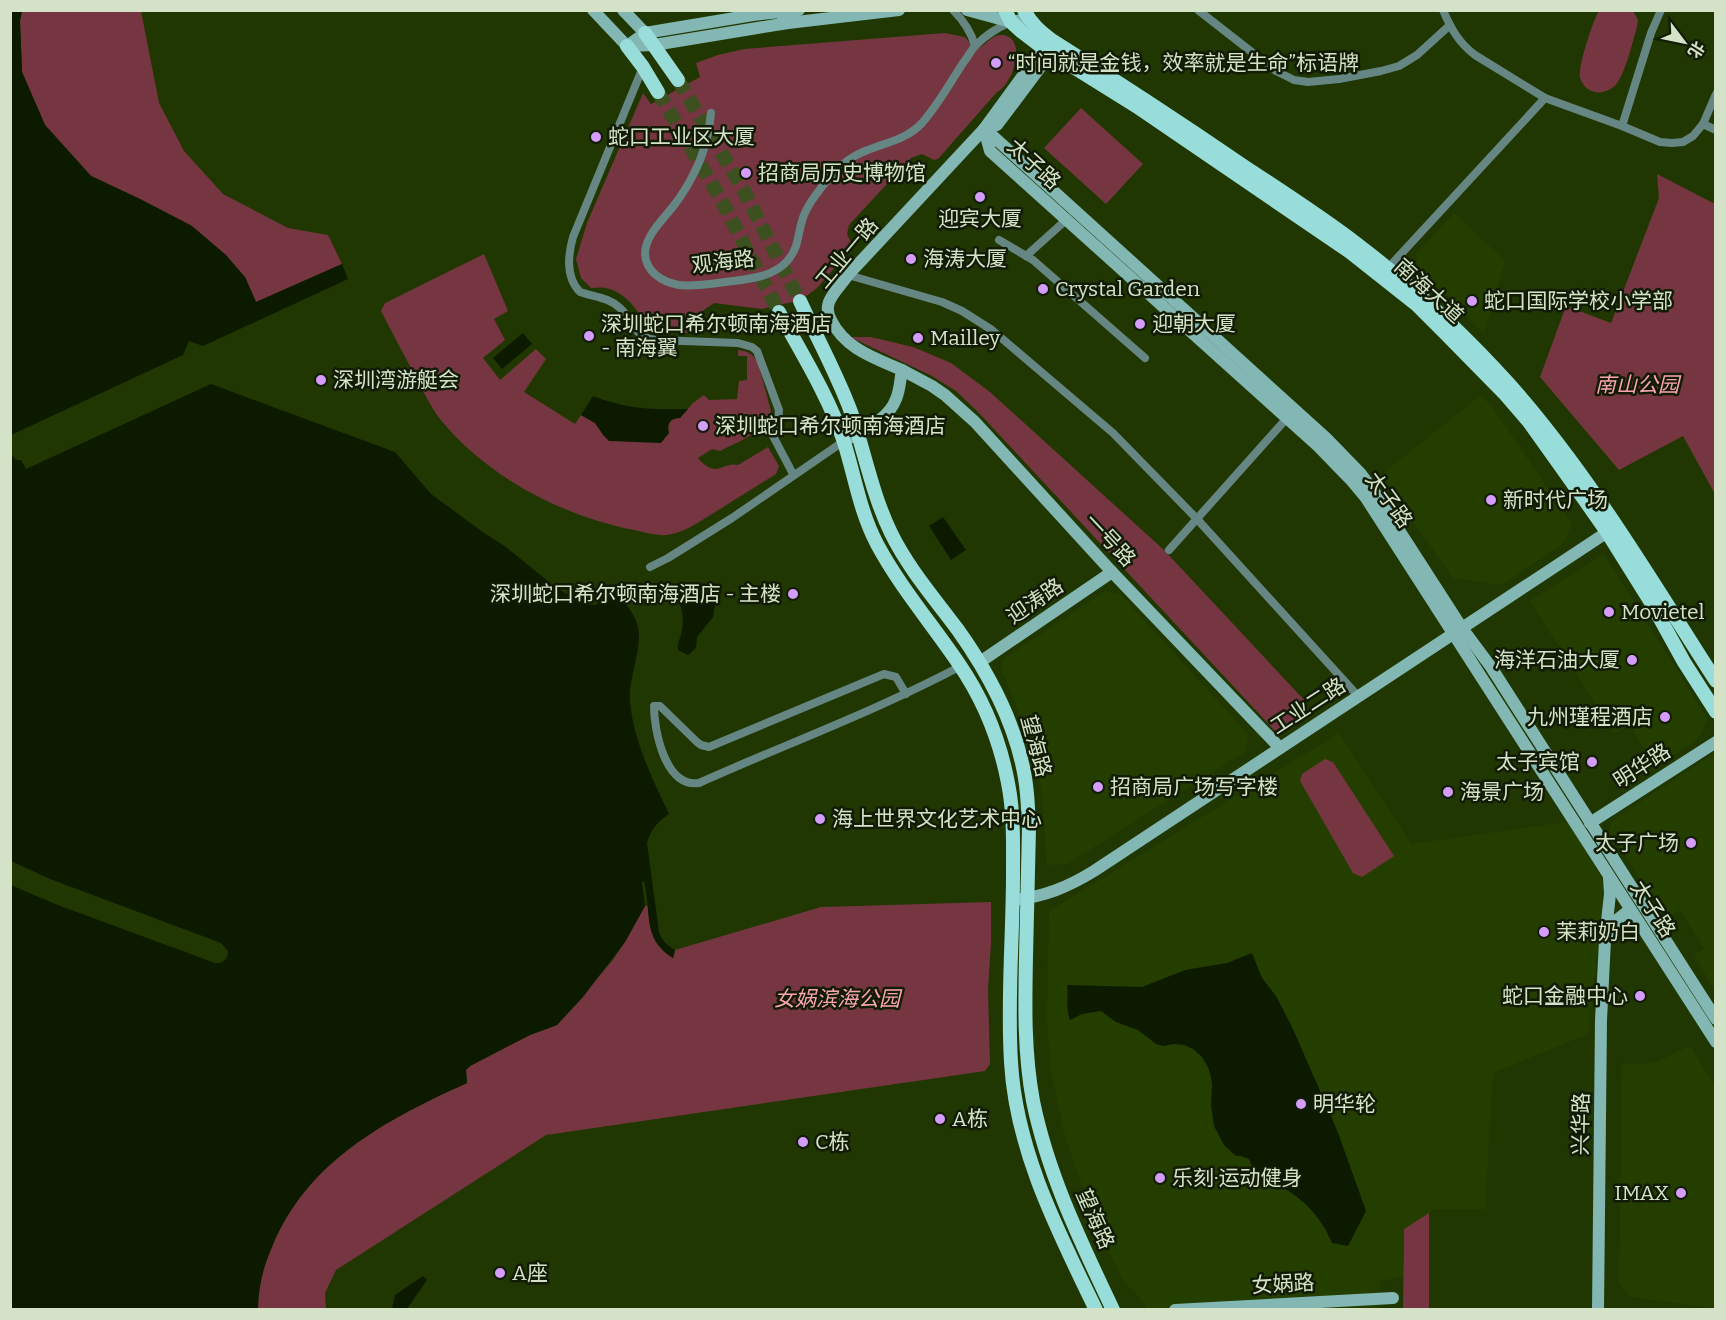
<svg xmlns="http://www.w3.org/2000/svg" width="1726" height="1320" font-family="Bitter,'Noto Sans SC',serif">
<style>
.built{fill:#243e00}
.green{fill:#753641}
.water{fill:#0c1a00}
.lines{fill:none;stroke-linecap:round;stroke-linejoin:round}
.primary-tunnel{stroke:#3c511f;stroke-width:14;stroke-dasharray:14 7;stroke-linecap:butt}
.street{stroke:#668684;stroke-width:8}
.secondary{stroke:#82b7b4;stroke-width:12}
.primary{stroke:#98ddd9;stroke-width:14}
.poi-dot{fill:#d49cfb;stroke:#111b06;stroke-width:2}
.labels{text-anchor:middle;dominant-baseline:central;stroke-width:5;stroke-linejoin:round;paint-order:stroke}
.poi-label{font-size:21px;fill:#d4e3c7;stroke:#111b06;text-anchor:start}
.street-label{font-size:21px;fill:#d4e3c7;stroke:#111b06}
.park-label{font-size:21px;font-style:italic;fill:#faa4af;stroke:#111b06}
</style>
<rect width="100%" height="100%" fill="#213701"/>
<g class="built">
<polygon points="1454,213 1505,261 1484,333 1418,268 1416,254"/>
<polygon points="1481,395 1495,411 1572,524 1563,544 1502,585 1453,578 1381,475"/>
<polygon points="1604,554 1708,720 1697,740 1656,767 1629,724 1614,734 1530,601"/>
<polygon points="1105,591 1121,595 1248,734 1246,751 1067,864 1047,865 1041,785 1030,740 1003,673 1002,660"/>
<polygon points="1339,733 1411,844 1567,822 1582,844 1603,881 1604,900 1588,1034 1493,1073 1485,1209 1435,1209 1404,1229 1403,1277 1380,1281 1380,1310 1147,1309 1143,1302 1123,1280 1105,1244 1075,1167 1063,1128 1051,1070 1047,1023 1049,911"/>
<polygon points="1715,753 1716,753 1715,990 1694,956 1704,948 1680,910 1666,918 1609,831 1612,821"/>
<polygon points="1690,1046 1715,1086 1715,1308 1630,1297 1619,1283 1622,1064 1654,1063"/>
</g>
<g class="green">
<polygon points="22,11 141,11 159,103 184,151 223,194 288,228 328,235 342,264 256,302 245,277 192,226 140,199 91,176 45,125 22,72 20,21"/>
<path d="M 1599,11 L 1633,11 L 1638,20 L 1637,27 C 1632,44 1627,66 1619,80 C 1610,97 1585,97 1580,77 C 1578,66 1593,20 1599,11 Z"/>
<path d="M 945,33 L 965,37 L 971,45 L 977,48 C 986,46 991,35 1001,35 C 1028,35 1014,84 997,92 L 938,159 L 934,160 L 922,154 L 911,158 L 849,225 L 847,234 L 852,244 L 850,250 L 817,288 L 801,300 L 762,309 L 714,303 L 701,312 L 698,327 L 693,333 L 658,332 L 647,329 C 640,311 625,292 606,288 C 601,287 596,288 591,288 L 581,278 L 576,259 L 587,223 L 643,93 L 651,104 L 700,77 L 696,63 L 718,55 L 744,49 Z"/>
<polygon points="1081,108 1143,164 1106,204 1044,148"/>
<polygon points="1657,174 1715,204 1715,494 1683,436 1619,470 1540,377 1566,306 1611,323 1659,198"/>
<path d="M 484,254 L 508,311 L 494,319 L 505,340 L 483,358 L 500,380 L 536,349 L 546,359 L 524,392 L 575,424 L 581,415 L 595,423 L 604,436 L 669,433 C 667,424 670,418 680,418 L 693,403 L 704,395 L 709,400 L 737,399 L 739,381 L 747,380 L 747,356 L 738,356 L 738,350 C 748,351 753,354 758,363 L 771,411 C 767,433 738,441 720,451 L 712,449 L 698,458 C 717,480 722,461 738,465 L 768,447 L 779,466 L 776,474 L 696,524 C 687,529 676,534 666,535 C 656,536 644,532 634,530 C 562,516 487,477 440,419 C 430,406 423,390 415,376 C 404,354 392,333 381,311 L 385,303 Z"/>
<polygon points="850,337 871,337 913,347 951,363 990,392 1164,550 1306,702 1308,713 1283,732 1274,730 979,413 956,391 932,376"/>
<polygon points="1325,759 1333,762 1394,856 1362,877 1353,873 1300,781 1302,774"/>
<path d="M 991,902 L 991,943 L 988,990 L 990,1064 L 985,1071 L 546,1135 L 336,1270 L 325,1293 L 326,1309 L 258,1310 C 258,1288 263,1267 272,1247 C 307,1161 387,1119 467,1083 L 466,1070 L 470,1066 L 530,1035 L 557,1025 L 612,961 L 625,942 L 645,906 L 648,906 C 650,930 651,944 673,958 L 675,950 L 821,907 Z"/>
<polygon points="1429,1213 1429,1309 1403,1309 1404,1229"/>
</g>
<g class="water">
<polygon points="10,11 22,11 20,21 22,72 45,125 91,176 140,199 192,226 226,255 245,277 256,302 342,264 348,279 203,346 189,341 183,355 11,435"/>
<polygon points="523,333 532,344 502,369 493,358"/>
<path d="M 211,384 L 395,452 L 431,494 L 484,533 L 506,547 L 554,586 L 576,600 L 586,604 L 594,605 L 603,601 L 615,591 C 622,600 632,610 636,621 C 646,644 627,677 630,702 C 634,742 652,778 669,814 C 657,822 651,829 647,843 L 659,932 C 662,941 667,945 675,950 L 673,958 C 641,938 652,911 644,881 L 642,882 L 645,906 L 625,942 L 583,997 L 557,1025 L 530,1035 L 470,1066 L 466,1070 L 467,1083 C 387,1119 307,1161 272,1247 C 263,1267 258,1288 258,1309 L 11,1309 L 11,885 L 55,904 L 215,963 C 223,964 228,959 228,951 L 221,943 L 50,879 L 11,861 L 11,454 L 16,460 L 21,460 L 26,469 Z"/>
<path d="M 593,396 C 626,409 653,410 688,409 L 680,418 C 670,418 666,424 669,433 L 661,443 L 609,441 L 604,436 L 595,423 L 581,415 Z"/>
<polygon points="943,517 966,550 951,560 929,526"/>
<path d="M 688,594 L 716,598 L 713,617 L 697,637 L 696,648 L 688,655 L 678,650 C 677,644 679,641 681,635 C 683,625 684,616 680,605 Z"/>
<path d="M 1252,953 L 1262,978 L 1276,996 L 1293,1029 L 1337,1130 L 1366,1211 L 1348,1246 L 1332,1243 C 1320,1214 1299,1194 1270,1181 L 1270,1178 L 1253,1169 L 1249,1159 L 1241,1156 L 1236,1156 L 1224,1145 L 1214,1126 L 1211,1104 L 1212,1086 L 1211,1077 L 1208,1067 L 1202,1057 L 1193,1049 L 1184,1045 L 1174,1044 L 1163,1046 L 1156,1044 L 1138,1030 L 1116,1022 L 1101,1011 L 1082,1014 L 1070,1020 C 1065,1006 1069,999 1067,985 L 1142,987 L 1185,970 L 1227,963 Z"/>
<polygon points="423,1276 427,1280 407,1309 392,1309 395,1295"/>
</g>
<g class="lines">
<g class="primary-tunnel">
<polyline points="678,80 743,189 800,301"/>
<polyline points="658,92 722,201 779,312"/>
</g>
<g class="street">
<path d="M 953,10 C 964,21 971,31 975,46"/>
<polyline points="1198,10 1276,71 1294,80 1308,82 1339,79 1381,71 1399,66 1417,55 1450,25"/>
<path d="M 1443,10 C 1451,29 1459,43 1475,55 L 1545,98 L 1622,126 L 1660,142 L 1672,143 L 1683,142 L 1693,136 L 1703,124 L 1716,94"/>
<path d="M 643,67 L 573,237 C 568,255 565,277 580,292 C 594,297 608,297 620,308 C 635,322 631,335 655,340 L 738,343 L 752,347 L 757,351 L 779,410 L 778,424 L 772,434 L 793,474"/>
<path d="M 711,113 C 709,136 703,157 692,177 C 687,187 681,196 675,204 C 664,219 645,235 645,254 C 646,272 662,282 679,285 C 696,287 715,283 733,281 C 759,278 786,274 796,246 C 799,236 800,225 804,215 C 811,198 832,173 846,162 C 868,144 902,145 922,123 C 938,105 950,83 963,63 C 968,57 971,50 976,45 C 986,35 997,28 1010,22"/>
<polyline points="1703,124 1716,130"/>
<polyline points="1622,126 1651,33 1661,10"/>
<polyline points="999,240 1033,260 1145,358"/>
<polyline points="1026,256 1066,220"/>
<polyline points="1388,268 1545,98"/>
<polyline points="848,275 942,302 962,311 992,330 1113,433 1197,519 1358,696"/>
<polyline points="1169,550 1287,418"/>
<polyline points="650,567 668,558 732,518 844,441"/>
<path d="M 906,694 L 896,677 L 884,674 L 709,747 L 701,745 L 697,742 L 660,706 L 654,706 C 654,730 665,788 699,783 C 786,744 876,711 961,666"/>
</g>
<g class="secondary">
<polyline points="593,10 627,46"/>
<polyline points="623,10 645,33"/>
<polyline points="967,10 1011,22 1028,19"/>
<polyline points="783,19 788,23 899,10"/>
<polyline points="627,46 645,33 753,15 799,10"/>
<polyline points="627,46 654,45 788,23 787,10"/>
<polyline points="984,129 990,151 1318,446 1351,480 1366,498 1716,1042"/>
<polyline points="984,129 997,125 1051,53 1052,44"/>
<polyline points="985,129 1326,438 1361,474 1375,493 1462,628 1491,667 1716,1019"/>
<polyline points="902,370 932,386 945,395 975,422 1112,572 1280,748"/>
<path d="M 844,441 C 862,430 888,421 896,399 C 900,390 900,380 902,370 C 875,358 845,349 831,320 C 828,315 827,308 829,302 C 833,292 842,284 848,275 L 984,129 L 1043,48 L 1049,44"/>
<polyline points="980,662 1112,572"/>
<polyline points="1590,823 1716,742"/>
<path d="M 1013,900 C 1044,897 1068,887 1094,871 L 1615,527"/>
<polyline points="1607,936 1618,919 1627,912 1633,914"/>
<polyline points="1175,1310 1393,1298"/>
<polyline points="1598,1310 1601,1020 1605,940 1610,894 1609,878"/>
</g>
<g class="primary">
<polyline points="1005,10 1011,22 1022,32 1043,48 1136,106 1350,252 1417,305 1447,335 1504,393 1529,422 1586,502 1607,532 1652,604 1684,662 1716,712"/>
<path d="M 1024,10 C 1031,24 1041,32 1053,41 C 1118,82 1182,124 1245,167 C 1283,192 1322,217 1357,244 C 1412,286 1463,333 1509,384 C 1589,474 1651,580 1716,681"/>
<polyline points="645,33 678,80"/>
<polyline points="627,46 643,67 658,92"/>
<path d="M 800,301 C 817,338 837,374 851,412 C 865,453 872,494 891,533 C 908,568 935,599 958,630 C 990,675 1016,724 1025,778 C 1028,795 1028,811 1029,828 C 1028,871 1027,913 1026,956 C 1025,1005 1024,1053 1033,1101 C 1048,1175 1081,1242 1113,1310"/>
<path d="M 779,312 C 801,352 830,399 844,442 C 855,477 860,512 877,544 C 900,587 932,624 959,664 C 983,699 1000,741 1008,783 C 1014,813 1013,843 1013,874 C 1013,937 1007,999 1011,1062 C 1016,1151 1058,1231 1096,1310"/>
</g>
</g>
<g class="poi-dot">
<circle cx="996" cy="63" r="6"/>
<circle cx="596" cy="137" r="6"/>
<circle cx="746" cy="173" r="6"/>
<circle cx="980" cy="197" r="6"/>
<circle cx="911" cy="259" r="6"/>
<circle cx="1043" cy="289" r="6"/>
<circle cx="1472" cy="301" r="6"/>
<circle cx="1140" cy="324" r="6"/>
<circle cx="589" cy="336" r="6"/>
<circle cx="918" cy="338" r="6"/>
<circle cx="321" cy="380" r="6"/>
<circle cx="703" cy="426" r="6"/>
<circle cx="1491" cy="500" r="6"/>
<circle cx="793" cy="594" r="6"/>
<circle cx="1609" cy="612" r="6"/>
<circle cx="1632" cy="660" r="6"/>
<circle cx="1665" cy="717" r="6"/>
<circle cx="1592" cy="762" r="6"/>
<circle cx="1098" cy="787" r="6"/>
<circle cx="1448" cy="792" r="6"/>
<circle cx="820" cy="819" r="6"/>
<circle cx="1691" cy="843" r="6"/>
<circle cx="1544" cy="932" r="6"/>
<circle cx="1640" cy="996" r="6"/>
<circle cx="1301" cy="1104" r="6"/>
<circle cx="940" cy="1119" r="6"/>
<circle cx="803" cy="1142" r="6"/>
<circle cx="1160" cy="1178" r="6"/>
<circle cx="1681" cy="1193" r="6"/>
<circle cx="500" cy="1273" r="6"/>
</g>
<g class="labels">
<g class="poi-label">
<text x="1008" y="63">“时间就是金钱，效率就是生命”标语牌</text>
<text x="608" y="137">蛇口工业区大厦</text>
<text x="758" y="173">招商局历史博物馆</text>
<text x="980" y="219" text-anchor="middle">迎宾大厦</text>
<text x="923" y="259">海涛大厦</text>
<text x="1055" y="289">Crystal Garden</text>
<text x="1484" y="301">蛇口国际学校小学部</text>
<text x="601" y="324">深圳蛇口希尔顿南海酒店<tspan x="601" dy="24">- 南海翼</tspan></text>
<text x="1152" y="324">迎朝大厦</text>
<text x="930" y="338">Mailley</text>
<text x="333" y="380">深圳湾游艇会</text>
<text x="715" y="426">深圳蛇口希尔顿南海酒店</text>
<text x="1503" y="500">新时代广场</text>
<text x="781" y="594" text-anchor="end">深圳蛇口希尔顿南海酒店 - 主楼</text>
<text x="1621" y="612">Movietel</text>
<text x="1620" y="660" text-anchor="end">海洋石油大厦</text>
<text x="1653" y="717" text-anchor="end">九州瑾程酒店</text>
<text x="1580" y="762" text-anchor="end">太子宾馆</text>
<text x="1110" y="787">招商局广场写字楼</text>
<text x="1460" y="792">海景广场</text>
<text x="832" y="819">海上世界文化艺术中心</text>
<text x="1679" y="843" text-anchor="end">太子广场</text>
<text x="1556" y="932">茉莉奶白</text>
<text x="1628" y="996" text-anchor="end">蛇口金融中心</text>
<text x="1313" y="1104">明华轮</text>
<text x="952" y="1119">A栋</text>
<text x="815" y="1142">C栋</text>
<text x="1172" y="1178">乐刻·运动健身</text>
<text x="1669" y="1193" text-anchor="end">IMAX</text>
<text x="512" y="1273">A座</text>
</g>
<g class="street-label">
<text transform="translate(1034 164) rotate(42)">太子路</text>
<text transform="translate(847 253) rotate(-50)">工业一路</text>
<text transform="translate(723 262) rotate(-7)">观海路</text>
<text transform="translate(1429 291) rotate(42)">南海大道</text>
<text transform="translate(1389 500) rotate(54)">太子路</text>
<text transform="translate(1110 540) rotate(47)">一号路</text>
<text transform="translate(1035 601) rotate(-34)">迎涛路</text>
<text transform="translate(1308 706) rotate(-33)">工业二路</text>
<text transform="translate(1036 746) rotate(75)">望海路</text>
<text transform="translate(1642 766) rotate(-33)">明华路</text>
<text transform="translate(1653 909) rotate(57)">太子路</text>
<text transform="translate(1581 1124) rotate(-89)">兴华路</text>
<text transform="translate(1095 1219) rotate(66)">望海路</text>
<text transform="translate(1283 1284) rotate(-3)">女娲路</text>
</g>
<g class="park-label">
<text x="1637" y="385">南山公园</text>
<text x="837" y="999">女娲滨海公园</text>
</g>
</g>
<rect width="1726" height="1320" fill="none" stroke="#d4e3c7" stroke-width="24"/>
<g transform="translate(1684 42) rotate(122)" stroke="#111b06" stroke-width="4.5" paint-order="stroke">
<path d="M0-4.5L10 22L0 15L-10 22Z" fill="#d4e3c7"/>
<text y="-9" font-size="16" font-weight="bold" text-anchor="middle" fill="#d4e3c7">北</text>
</g>
</svg>
